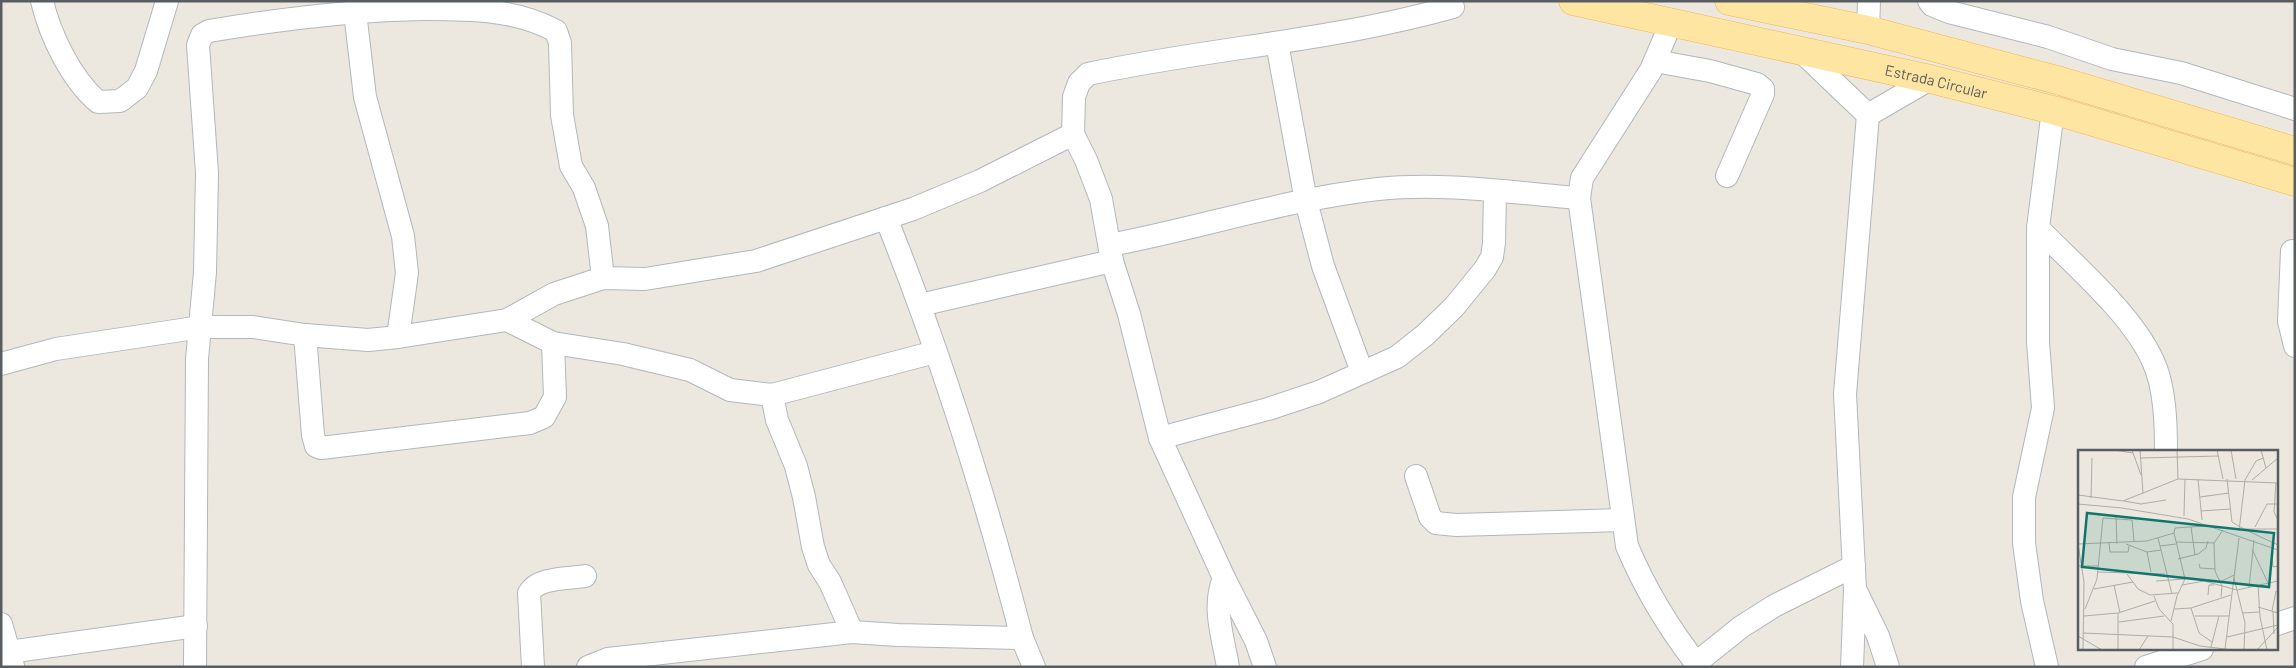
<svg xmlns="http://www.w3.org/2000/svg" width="2296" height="668" font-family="Barlow,sans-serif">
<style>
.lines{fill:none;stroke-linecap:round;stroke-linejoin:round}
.minor-casing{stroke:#b2b7bb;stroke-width:24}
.major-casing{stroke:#f8b44d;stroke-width:29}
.minor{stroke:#fff;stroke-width:22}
.major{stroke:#ffe5a2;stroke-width:28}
.labels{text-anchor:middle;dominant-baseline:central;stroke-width:4;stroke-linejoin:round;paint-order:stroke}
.street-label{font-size:15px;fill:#585d61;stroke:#fff}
.inset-road{fill:none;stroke:#adaca9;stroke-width:1}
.view{fill:#0f766e;fill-opacity:0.15;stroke:#0f766e;stroke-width:2.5}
.inset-edge{fill:none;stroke:#585d61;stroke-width:2.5}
</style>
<rect width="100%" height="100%" fill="#ece8df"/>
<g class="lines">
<defs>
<g id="minor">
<path d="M 42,1 C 50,35 71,79 98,102 L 120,101 L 137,88 L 146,71 L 167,1"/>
<polyline points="1929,1 1932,5 1949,12 2048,37 2112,59 2181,73 2295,109"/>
<polyline points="355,12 365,97 403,236 407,273 398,337"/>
<path d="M 1671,23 L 1651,70 L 1582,178 L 1579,198 L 1627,546 C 1645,589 1670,630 1699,667"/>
<polyline points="1868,30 1869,1"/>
<polyline points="1277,43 1306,201 1323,266 1362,372"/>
<polyline points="1802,52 1868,115"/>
<polyline points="1655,61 1710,71 1757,84 1763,89 1763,94 1727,176"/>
<polyline points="1868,115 1930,79"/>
<path d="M 886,218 C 941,355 985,495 1022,638 L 1034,667"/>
<path d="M 2038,228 C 2074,265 2132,314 2153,361 C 2165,387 2166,423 2166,452"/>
<path d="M 1110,245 C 1200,228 1287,199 1378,189 C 1444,182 1513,193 1579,198"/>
<polyline points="2292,251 2289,321 2295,346"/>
<polyline points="920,305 1112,261"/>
<polyline points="507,320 553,343 623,354 690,370 730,390 772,395 935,352"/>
<polyline points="305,335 313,435 316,446 321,448 530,423 544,417 555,397 553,343"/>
<polyline points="1,364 56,349 201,327 253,327 305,335 368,340 398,337 507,320 554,294 603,278 645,279 756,261 913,209 980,181 1073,134"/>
<polyline points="772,395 777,420 796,466 804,497 813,547 819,565 830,582 852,632"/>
<polyline points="1160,438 1268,409 1319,392 1397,357 1425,335 1454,307 1485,269 1492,257 1494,243 1495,192"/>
<polyline points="1416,476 1430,517 1436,523 1456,525 1622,520"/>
<path d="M 1224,578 C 1212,607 1223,637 1228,667"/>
<polyline points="1857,593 1878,636 1888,667"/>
<polyline points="1,624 13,666"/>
<polyline points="2277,624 2295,618"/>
<polyline points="1,653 196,626"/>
<polyline points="1696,663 1741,627 1774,606 1854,566"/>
<path d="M 195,667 L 197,359 L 205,272 L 207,173 L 198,45 L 202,35 L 209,31 C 281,19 352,10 425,9 C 470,9 516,9 556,31 L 560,43 L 562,115 L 571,166 L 584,188 L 597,226 L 603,278"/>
<path d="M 533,667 L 529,593 C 538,577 568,579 585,576"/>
<polyline points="588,667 608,659 852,632 898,635 1022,638"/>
<path d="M 1265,667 L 1256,641 L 1224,578 L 1160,438 L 1129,314 L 1112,261 L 1101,199 L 1086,160 L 1073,134 L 1074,97 L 1079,83 L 1088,74 C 1209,48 1333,41 1453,7"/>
<polyline points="1852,667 1855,590 1845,394 1868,115"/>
<polyline points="2047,667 2032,601 2024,543 2024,497 2043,408 2038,342 2038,228 2053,110"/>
<polyline points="2146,667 2202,649"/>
</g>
<g id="major">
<path id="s1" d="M 1573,1 L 1930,79 L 2053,110 L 2295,182"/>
<polyline points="1729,1 1868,30 2057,80 2295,151"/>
</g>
</defs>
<use href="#minor" class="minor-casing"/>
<use href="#major" class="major-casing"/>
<use href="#minor" class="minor"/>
<use href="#major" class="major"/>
</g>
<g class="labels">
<g class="street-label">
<text stroke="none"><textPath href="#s1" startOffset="372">Estrada Circular</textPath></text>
</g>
</g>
<g transform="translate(2078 450)">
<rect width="200" height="200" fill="#ece8df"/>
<path class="inset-road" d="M 36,0 L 55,3M 54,0 L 63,25M 62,0 L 65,43M 99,0 L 100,29M 139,0 L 145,29M 153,0 L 158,29M 183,0 L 188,18M 63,8 L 140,6M 120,29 L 124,70M 149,29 L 154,72 L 166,79 L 200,79M 174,30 L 200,8M 198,33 L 196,62 L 200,70M 0,45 L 45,51 L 100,29 L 200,33M 122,47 L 151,43M 13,48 L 14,8M 46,51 L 63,54 L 88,50M 0,54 L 44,58 L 110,69 L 200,100M 123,61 L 152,59M 106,66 L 107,29M 38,67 L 39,94M 113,77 L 117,105M 177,77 L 189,54 L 200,54M 166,79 L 200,95M 161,81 L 167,30 L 178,11 L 185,8M 80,88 L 94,144M 98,92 L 136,93M 31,93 L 32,102 L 50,102 L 51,96M 0,94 L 69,91 L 96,83 L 97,78 L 126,76M 0,94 L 6,132 L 5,200M 48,94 L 69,102 L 83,100M 82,96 L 98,94M 174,99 L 190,133M 69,102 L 73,122M 194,103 L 195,117 L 200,116M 100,109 L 120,104 L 128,98 L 130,91M 121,114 L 122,118 L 137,119M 0,116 L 20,116M 19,122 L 87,124M 49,124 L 60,139 L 72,145 L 100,143M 156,128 L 167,173 L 166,200M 78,131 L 107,129M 142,132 L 156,125M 36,135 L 42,163M 104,135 L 126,131 L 159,140 L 200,131M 180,135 L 182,167 L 189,200M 171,137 L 176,90M 16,139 L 55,132M 130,145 L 131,135 L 136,135M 76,146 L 81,159 L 95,174 L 95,200M 143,147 L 144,136 L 137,121 L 136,93 L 145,80M 180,157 L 200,163M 113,158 L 121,183 L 134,192M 7,159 L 19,129 L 25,68 L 54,70 L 56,91M 96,159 L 113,158 L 153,145M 194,161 L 198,141M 195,161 L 196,184M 165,163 L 181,162M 6,166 L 40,163 L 77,151M 117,166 L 151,166M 93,171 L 99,146 L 107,129 L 96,83M 41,172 L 86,166M 5,183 L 95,187 L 122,196 L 155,200M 0,186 L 24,200M 149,187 L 200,175M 133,197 L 141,166M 147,199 L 161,88M 40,200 L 40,163M 61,200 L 70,186M 179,200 L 200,177"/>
<path class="view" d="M 9,63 L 196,83 L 191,137 L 4,117 Z"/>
<rect width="200" height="200" class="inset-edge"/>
</g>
<rect width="2296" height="668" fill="none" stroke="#585d61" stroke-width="5"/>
</svg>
